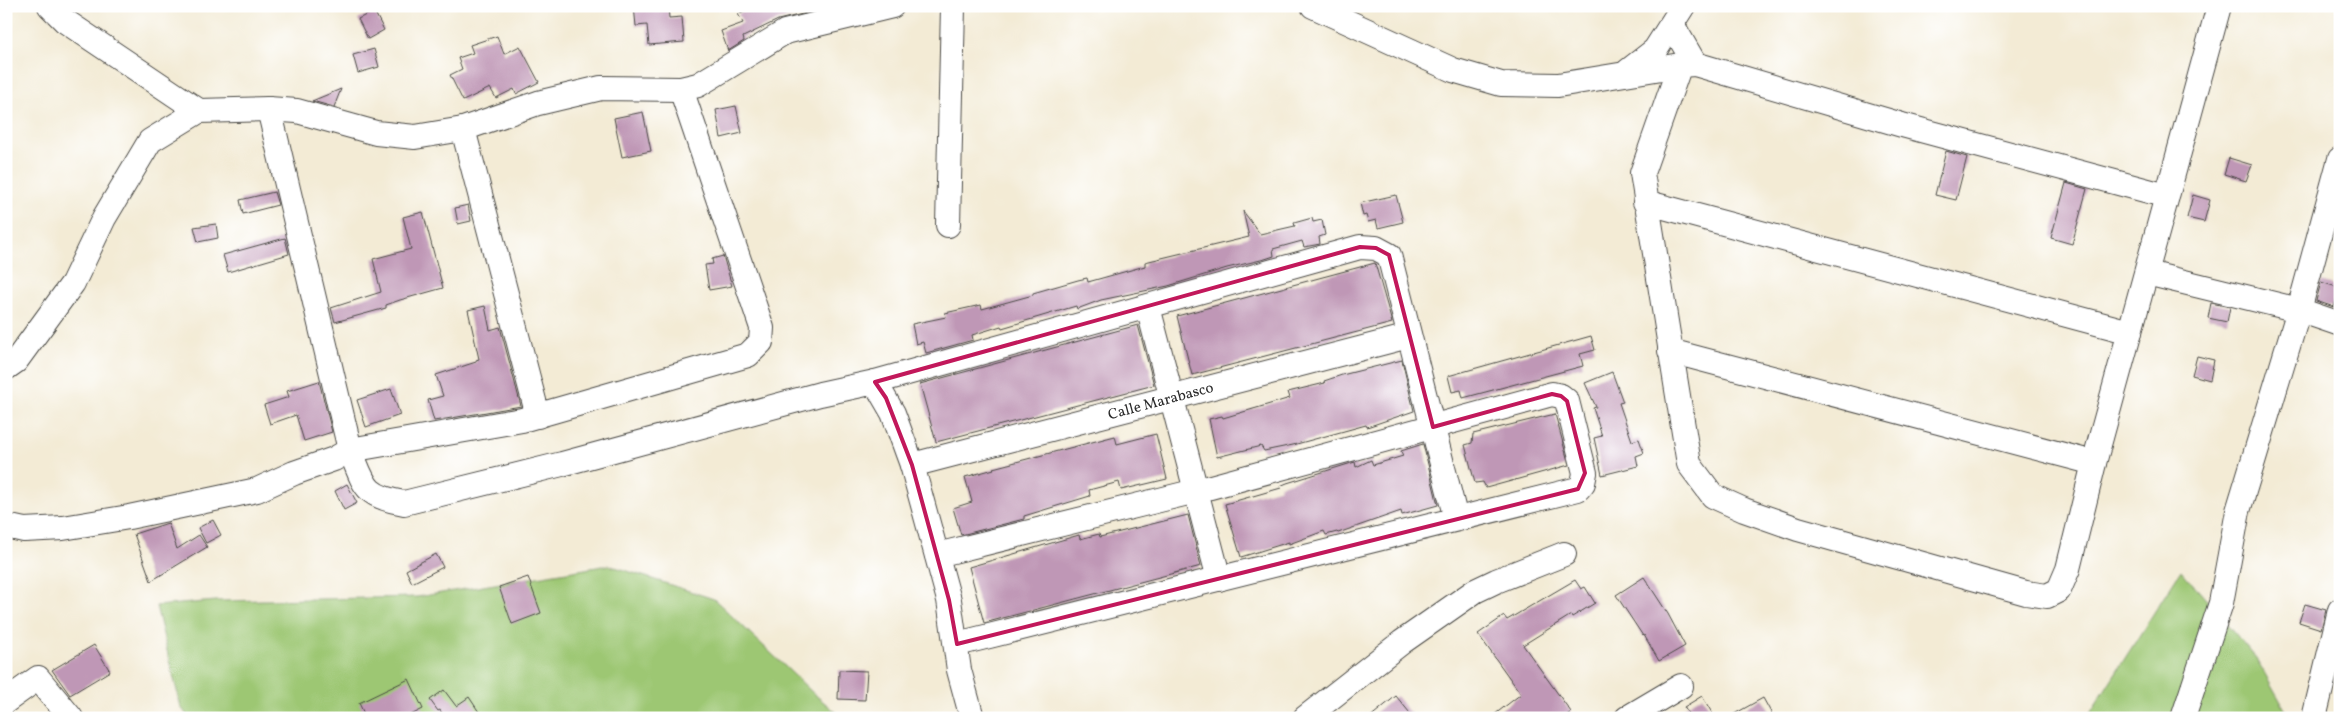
<svg xmlns="http://www.w3.org/2000/svg" width="2346" height="724" font-family="Vollkorn,serif">
<style>
.green{fill:#9dc773;stroke:#64794f}
.building{fill:#bf97b6}
.lines{fill:none;stroke-linecap:round;stroke-linejoin:round}
.minor-casing{stroke:#494844;stroke-width:26}
.minor{stroke:#fff;stroke-width:24}
.marked{fill:none;stroke:#c2185b;stroke-width:4;stroke-linejoin:round}
.labels{text-anchor:middle;dominant-baseline:central;stroke-width:5;stroke-linejoin:round;paint-order:stroke}
.street-label{font-size:15px;fill:#2b2b2b;stroke:#fff}
</style>
<rect width="100%" height="100%" fill="#fff"/>
<filter id="ink" filterUnits="userSpaceOnUse"><feTurbulence type="fractalNoise" baseFrequency=".02" numOctaves="2"/><feDisplacementMap in="SourceGraphic" scale="10" xChannelSelector="R" yChannelSelector="G"/><feConvolveMatrix kernelMatrix="1 2 1 2 8 2 1 2 1" color-interpolation-filters="sRGB"/></filter>
<filter id="wash" filterUnits="userSpaceOnUse"><feTurbulence type="fractalNoise" baseFrequency=".0096" numOctaves="4" result="noise"/><feDisplacementMap in="SourceGraphic" scale="20" xChannelSelector="R" yChannelSelector="G"/><feGaussianBlur stdDeviation="1.12" result="paint"/><feColorMatrix in="noise" values="0 0 0 0 0 0 0 0 0 0 0 0 0 0 0 0 0 1.4 0 .05"/><feComposite in="paint" operator="in"/></filter>
<g filter="url(#wash)">
<rect width="100%" height="100%" fill="#f3ebd5"/>
<g class="green">
<polygon points="609,565 714,599 813,693 843,718 189,718 181,707 156,606 216,601 417,597"/>
<polygon points="2181,570 2256,658 2290,718 2087,718"/>
</g>
<g id="blocks">
<g class="building">
<polygon points="634,6 668,7 669,18 682,17 684,42 649,45 647,25 636,26"/>
<polygon points="755,6 827,6 827,8 778,20 743,37 744,41 728,51 721,31 743,23 738,14"/>
<polygon points="374,11 384,30 368,39 358,19"/>
<polygon points="497,36 504,54 520,46 539,82 516,94 514,89 496,98 490,88 463,101 450,75 462,69 458,58 473,53 470,45"/>
<polygon points="374,49 379,67 358,73 353,55"/>
<polygon points="341,89 334,107 312,101"/>
<polygon points="736,106 742,133 721,138 716,110"/>
<polygon points="643,112 651,151 622,157 614,118"/>
<polygon points="1946,151 1967,157 1956,200 1935,195"/>
<polygon points="2229,158 2252,165 2246,181 2224,174"/>
<polygon points="2066,183 2087,189 2072,244 2051,238"/>
<polygon points="274,192 278,205 243,214 240,200"/>
<polygon points="1396,195 1403,222 1378,228 1376,220 1368,222 1366,215 1363,216 1360,203"/>
<polygon points="2193,195 2210,200 2204,222 2187,218"/>
<polygon points="468,205 471,221 458,224 455,208"/>
<polygon points="1243,211 1260,234 1295,226 1294,223 1312,218 1313,222 1322,220 1325,235 1319,237 1320,244 1304,247 1302,241 1273,249 1274,256 1265,259 1227,268 1168,286 1101,300 1077,309 1076,306 1002,328 1001,326 972,335 973,340 926,353 923,342 916,344 912,324 946,317 945,313 981,305 982,309 1033,295 1033,293 1078,280 1087,278 1088,282 1145,266 1145,262 1249,237"/>
<polygon points="423,212 443,288 400,300 386,305 386,308 335,322 331,308 381,292 373,259 411,249 403,217"/>
<polygon points="216,224 218,238 198,242 194,227"/>
<polygon points="285,238 289,254 228,272 223,255"/>
<polygon points="723,256 732,286 709,290 705,265 713,264 712,259"/>
<polygon points="1375,263 1392,323 1192,375 1177,316"/>
<polygon points="2321,282 2340,288 2334,307 2316,301"/>
<polygon points="2211,303 2230,307 2227,322 2208,318"/>
<polygon points="485,306 490,330 500,327 521,406 434,421 428,400 443,396 436,375 476,362 476,360 479,359 468,310"/>
<polygon points="1138,325 1154,385 936,442 920,384"/>
<polygon points="1591,336 1595,350 1580,354 1583,366 1463,398 1461,390 1452,392 1448,376"/>
<polygon points="2197,356 2214,360 2210,380 2192,375"/>
<polygon points="1402,360 1414,411 1367,427 1366,425 1293,445 1264,451 1261,446 1217,457 1209,419 1222,416 1223,418 1260,407 1290,398 1288,392 1325,383 1324,381 1342,375"/>
<polygon points="1612,372 1623,402 1619,403 1632,441 1639,439 1644,453 1636,456 1638,466 1602,475 1594,438 1602,436 1593,408 1596,407 1585,383"/>
<polygon points="319,381 332,432 304,441 296,415 270,424 264,405 289,397 287,391"/>
<polygon points="391,389 400,415 366,427 357,400"/>
<polygon points="1555,414 1569,465 1486,488 1483,482 1475,483 1465,445 1472,443 1473,434"/>
<polygon points="1156,434 1167,479 1121,490 1119,482 1089,490 1090,496 1024,516 1024,519 961,535 953,508 972,502 965,477 994,469 993,468 1115,436 1117,444"/>
<polygon points="1423,444 1438,505 1402,515 1401,511 1338,533 1337,532 1326,535 1324,531 1289,544 1289,542 1241,557 1225,504 1281,488 1280,486 1287,483 1355,462 1356,467 1371,460 1373,465 1403,456 1401,451"/>
<polygon points="347,484 357,503 344,510 335,491"/>
<polygon points="1188,515 1201,566 984,623 969,567 1079,535 1080,539 1099,534 1100,537"/>
<polygon points="213,520 221,535 206,543 198,528"/>
<polygon points="168,523 177,549 199,535 207,547 151,581 134,534"/>
<polygon points="436,554 443,567 412,583 406,570"/>
<polygon points="528,577 541,613 512,624 499,587"/>
<polygon points="1644,577 1668,614 1685,646 1659,661 1644,635 1643,636 1616,595"/>
<polygon points="1575,580 1581,589 1585,587 1595,603 1572,617 1571,615 1523,645 1571,712 1563,718 1490,718 1521,694 1478,634 1504,616 1507,620"/>
<polygon points="2305,604 2326,610 2321,629 2299,622"/>
<polygon points="94,645 110,671 70,695 52,670"/>
<polygon points="839,670 867,671 865,700 838,699"/>
<polygon points="409,679 423,709 405,718 366,718 359,703"/>
<polygon points="444,690 456,706 469,697 483,718 439,718 443,715 440,710 438,711 430,700"/>
<polygon points="1396,696 1414,718 1369,718"/>
<polygon points="1702,696 1715,718 1691,718 1684,707"/>
<polygon points="1763,698 1774,718 1727,718"/>
</g>
</g>
</g>
<g filter="url(#ink)">
<use href="#blocks" fill-opacity="0" stroke="#494844" stroke-width="1"/>
<g class="lines">
<defs>
<g id="minor">
<polyline points="50,6 65,21 199,111"/>
<polyline points="1313,6 1453,70 1501,84 1558,85 1680,65"/>
<polyline points="1673,26 1695,64 1680,65 1642,173 1689,464 1713,496 1744,510 1798,529 2026,593 2047,596 2059,590 2068,569 2094,463 2219,6"/>
<polyline points="1695,64 1902,125 2167,196"/>
<polyline points="1628,71 1655,50 1683,6"/>
<path d="M 269,109 L 350,450 C 365,485 363,496 404,503 L 562,464 L 820,394 L 875,382 L 1360,247 L 1376,248 L 1389,255 L 1456,519"/>
<polyline points="463,129 538,416"/>
<polyline points="1645,202 2130,332"/>
<polyline points="948,225 953,6"/>
<polyline points="2147,273 2299,310 2340,324"/>
<polyline points="1148,307 1219,579"/>
<polyline points="1670,351 2094,463"/>
<polyline points="6,368 16,361 73,283 104,218 150,141 199,111 269,109 297,111 376,133 415,137 463,129 538,103 601,88 681,89 698,85 785,32 892,6"/>
<polyline points="875,382 893,413 912,465 949,600 959,670 972,718"/>
<polyline points="912,465 1409,336"/>
<polyline points="6,526 24,530 63,528 129,517 257,490 294,473 334,459 350,450 522,420 748,355 761,342 762,328 681,89"/>
<polyline points="937,555 1196,491 1552,394 1561,396 1567,401 1585,473 1583,483 1578,489 957,644"/>
<polyline points="6,701 38,678 71,718"/>
<polyline points="1305,718 1402,642 1475,591 1496,581 1564,554"/>
<polyline points="1627,718 1681,686"/>
<polyline points="2183,718 2221,603 2238,511 2299,310 2340,159"/>
<polyline points="2314,718 2340,610"/>
</g>
</defs>
<use href="#minor" class="minor-casing"/>
<use href="#minor" class="minor"/>
</g>
</g>
<path class="marked" d="M 1360,247 L 1376,248 L 1389,255 L 1433,427 L 1552,394 L 1561,396 L 1567,401 L 1585,473 L 1578,489 L 957,644 L 949,600 L 912,465 L 886,398 L 875,382 Z"/>
<g class="labels">
<g class="street-label">
<text transform="translate(1161 402) rotate(-15)">Calle Marabasco</text>
</g>
</g>
<rect width="2346" height="724" fill="none" stroke="#fff" stroke-width="25"/>
</svg>
